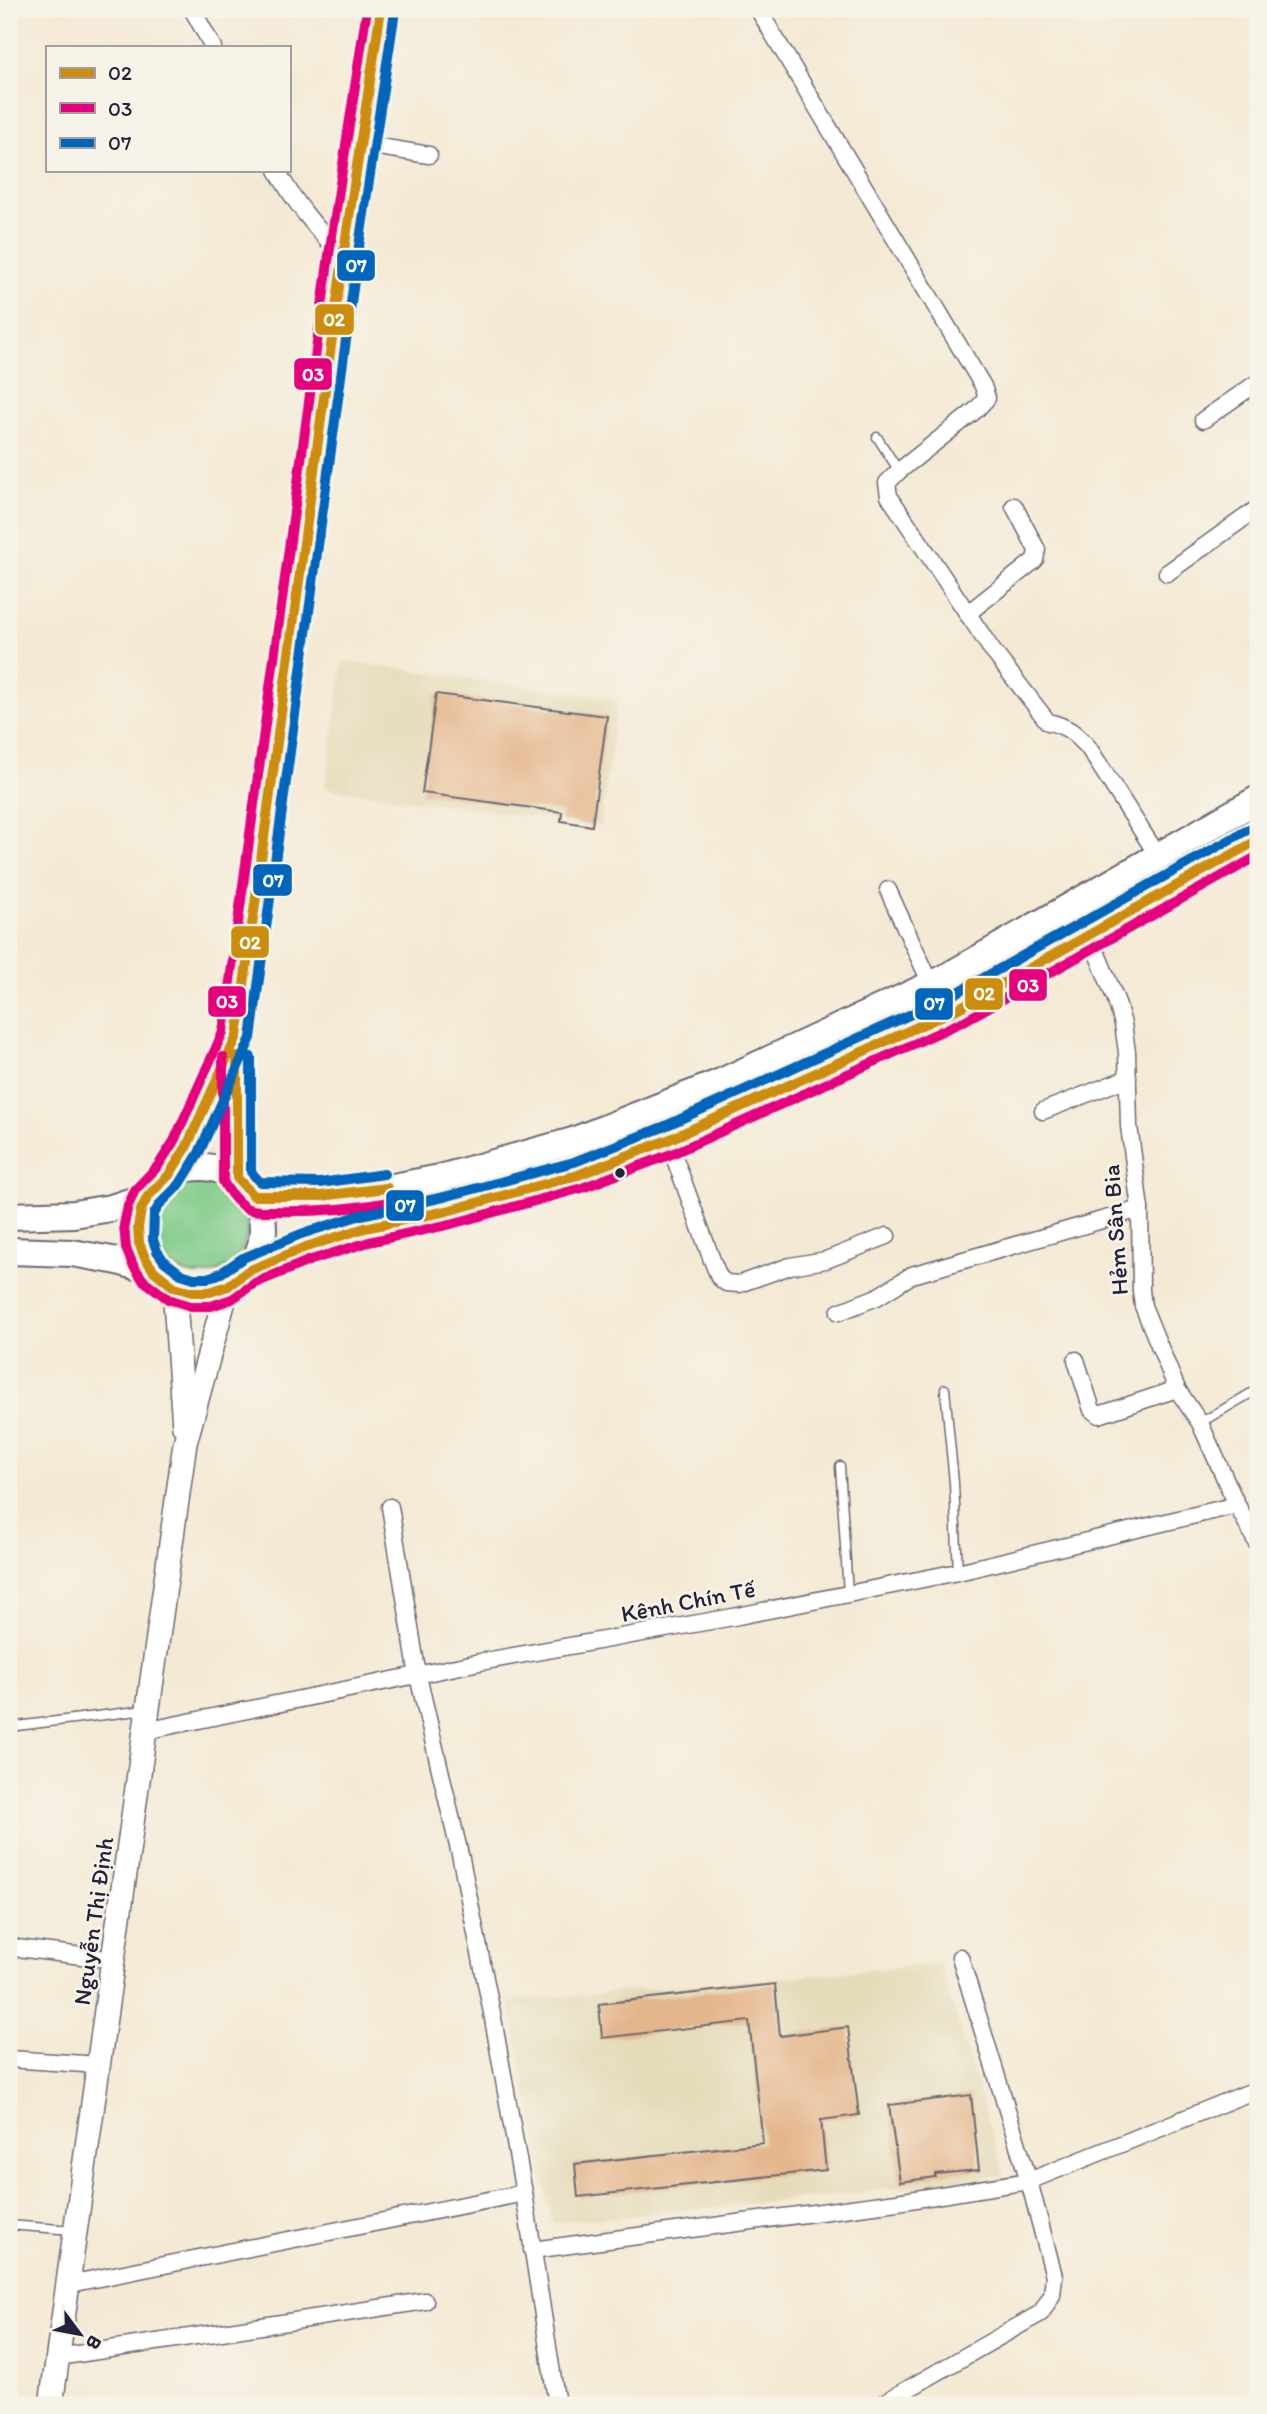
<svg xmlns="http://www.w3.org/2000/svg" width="1267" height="2414" font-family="Itim,sans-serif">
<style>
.built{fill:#e5dbba}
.green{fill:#7fcb89;stroke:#507662;stroke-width:2}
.building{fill:#e4b58b}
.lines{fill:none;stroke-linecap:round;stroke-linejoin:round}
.service-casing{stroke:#6c6871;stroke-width:11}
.minor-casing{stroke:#6c6871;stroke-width:19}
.secondary-casing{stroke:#6c6871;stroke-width:26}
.primary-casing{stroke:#6c6871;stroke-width:30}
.service{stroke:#fff;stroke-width:8}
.minor{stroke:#fff;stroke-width:16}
.secondary{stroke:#fff;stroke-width:23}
.primary{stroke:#fff;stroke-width:26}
.bus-1-casing{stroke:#f7f3e8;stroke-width:16}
.bus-2-casing{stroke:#f7f3e8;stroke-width:16}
.bus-3-casing{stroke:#f7f3e8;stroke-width:16}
.bus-1{stroke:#cc8c0c;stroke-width:10}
.bus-2{stroke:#e5007d;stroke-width:10}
.bus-3{stroke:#0065bd;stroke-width:10}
.bus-dot{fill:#22223b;stroke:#f7f3e8;stroke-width:2.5}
.labels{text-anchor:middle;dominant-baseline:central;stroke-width:5;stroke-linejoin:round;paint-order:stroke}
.street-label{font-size:24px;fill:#22223b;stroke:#f7f3e8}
.line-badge{stroke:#f7f3e8;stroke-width:2.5}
.badge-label{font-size:19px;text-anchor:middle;font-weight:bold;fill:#fff}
</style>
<rect width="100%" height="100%" fill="#f7f3e8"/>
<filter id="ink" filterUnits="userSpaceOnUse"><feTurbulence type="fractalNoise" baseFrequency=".0143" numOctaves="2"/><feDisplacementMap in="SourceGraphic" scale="14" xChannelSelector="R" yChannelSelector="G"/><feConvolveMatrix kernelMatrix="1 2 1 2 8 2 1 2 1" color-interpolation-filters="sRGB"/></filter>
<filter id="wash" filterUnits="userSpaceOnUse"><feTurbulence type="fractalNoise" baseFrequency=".00686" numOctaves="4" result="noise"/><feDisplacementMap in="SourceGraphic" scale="28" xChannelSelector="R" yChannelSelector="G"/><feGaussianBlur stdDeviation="1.57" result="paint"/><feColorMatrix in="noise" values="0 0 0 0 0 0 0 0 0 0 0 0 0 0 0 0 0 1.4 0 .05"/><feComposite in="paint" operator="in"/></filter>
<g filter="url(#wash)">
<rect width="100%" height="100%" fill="#f4e9d4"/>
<g class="built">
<polygon points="343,661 618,699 600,826 325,788"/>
<polygon points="940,1964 1004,2175 811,2198 552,2223 509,2001"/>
</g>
<circle class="green" cx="200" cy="1228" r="47"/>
<g id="blocks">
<g class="building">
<polygon points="436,694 607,716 592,826 561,821 562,812 422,793"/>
<polygon points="775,1984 780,2036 848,2027 859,2115 821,2120 826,2170 578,2197 575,2164 763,2143 749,2021 602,2038 599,2004"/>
<polygon points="971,2095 979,2170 935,2174 935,2177 900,2182 889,2105"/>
</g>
</g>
</g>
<g filter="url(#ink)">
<use href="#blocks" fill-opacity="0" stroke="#6c6871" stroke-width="2"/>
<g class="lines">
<defs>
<g id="service">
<polyline points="877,437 899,471"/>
<polyline points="945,1389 954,1483 958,1572"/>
<polyline points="1200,1423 1258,1389"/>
<polyline points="840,1466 848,1594"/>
<polyline points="9,1727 145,1710"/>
<polyline points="9,2225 72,2230"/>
</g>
<g id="minor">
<polyline points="192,9 213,47"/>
<path d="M 758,9 L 983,386 L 987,398 L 976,410 L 899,471 L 887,483 L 889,496 L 992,650 L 1048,722 C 1067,726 1075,733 1088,747 L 1158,856"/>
<polyline points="361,144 429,155"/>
<path d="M 277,170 C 294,203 318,230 343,257"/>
<polyline points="1203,420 1258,382"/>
<polyline points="1167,573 1258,508"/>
<polyline points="967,614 1035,560 1037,550 1014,506"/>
<polyline points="888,890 931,984"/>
<polyline points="1089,934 1116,1000 1123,1024 1127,1052 1129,1126 1140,1209 1141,1290 1143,1306 1177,1389 1200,1423 1237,1505 1258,1545"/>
<polyline points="1043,1111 1128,1078"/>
<polyline points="668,1140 712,1260 719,1277 726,1283 739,1284 790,1266 826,1260 887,1236"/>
<polyline points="839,1312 877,1297 912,1275 1140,1209"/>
<polyline points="1076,1360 1092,1410 1099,1415 1177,1389"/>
<polyline points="390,1507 418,1676 461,1859 492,2013 524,2193 557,2405"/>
<polyline points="145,1731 480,1662 733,1617 958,1572 1237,1505"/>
<polyline points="9,1947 115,1960"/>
<polyline points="9,2059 99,2065"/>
<polyline points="532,2250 897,2202 1029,2181 1258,2089"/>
<polyline points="69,2284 524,2193"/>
<polyline points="58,2357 425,2301"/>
<polyline points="880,2405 1041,2313 1052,2295 1054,2276 1029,2181 960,1957"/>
</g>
<g id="secondary">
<polyline points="169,1175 186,1148 234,1042"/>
<polyline points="237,1178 237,1036 343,257 381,9"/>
<polyline points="174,1287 184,1426"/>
<polyline points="51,2405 185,1443 228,1286"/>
</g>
<g id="primary">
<circle cx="201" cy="1229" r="62"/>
<polyline points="254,1196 299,1198 362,1193 440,1178 573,1141 721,1082 943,979 1258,799"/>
<polyline points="9,1216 74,1214 111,1208 148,1196"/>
<polyline points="9,1251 72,1253 118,1261 154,1271"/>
<polyline points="248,1271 306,1247 365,1228 447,1211 578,1175 668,1140 957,1009 1258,840"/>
</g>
</defs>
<use href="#service" class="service-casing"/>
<use href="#minor" class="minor-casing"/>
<use href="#secondary" class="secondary-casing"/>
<use href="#primary" class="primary-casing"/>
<use href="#service" class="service"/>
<use href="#minor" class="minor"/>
<use href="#secondary" class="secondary"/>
<use href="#primary" class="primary"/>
<defs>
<g id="bus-1">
<polyline points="381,9 343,257 237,1036 186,1148 169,1175 148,1196 141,1210 138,1227 139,1243 145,1258 154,1271 174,1287 192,1292 210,1292 228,1286 248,1271 306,1247 365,1228 447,1211 578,1175 668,1140 957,1009 1258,840"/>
<polyline points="237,1057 237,1178 254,1196 321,1196 387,1188"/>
</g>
<g id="bus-2">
<polyline points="367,9 329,255 223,1032 174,1141 158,1166 135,1190 128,1206 124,1225 126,1248 133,1265 143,1280 168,1299 191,1306 211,1306 232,1299 255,1283 311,1260 369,1242 451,1224 582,1188 674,1153 964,1021 1258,856"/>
<path d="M 223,1057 L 223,1181 C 227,1190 239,1205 248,1209 C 256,1212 267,1211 275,1211 C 314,1212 352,1209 390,1202"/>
</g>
<g id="bus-3">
<polyline points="395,11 357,259 251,1038 198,1155 180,1184 160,1204 154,1214 153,1240 157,1251 164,1261 181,1274 194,1278 208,1278 221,1273 243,1258 301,1234 361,1215 444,1197 574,1162 663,1127 951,996 1251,828"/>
<polyline points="251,1057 251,1172 260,1182 320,1183 384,1174"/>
</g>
</defs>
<use href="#bus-1" class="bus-1-casing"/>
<use href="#bus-2" class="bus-2-casing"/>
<use href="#bus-3" class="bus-3-casing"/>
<use href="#bus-1" class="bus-1"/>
<use href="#bus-2" class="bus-2"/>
<use href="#bus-3" class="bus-3"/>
</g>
</g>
<circle class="bus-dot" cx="620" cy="1173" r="6"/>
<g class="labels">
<g class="street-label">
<text transform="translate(1115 1230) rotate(-94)">Hẻm Sân Bia</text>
<text transform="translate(688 1601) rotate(-11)">Kênh Chín Tế</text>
<text transform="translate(93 1921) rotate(-82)">Nguyễn Thị Định</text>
</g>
</g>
<g class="line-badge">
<rect x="336" y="249" width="40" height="33" rx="7" fill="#0065bd"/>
<rect x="314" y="303" width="41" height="33" rx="7" fill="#cc8c0c"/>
<rect x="293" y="357" width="40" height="34" rx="7" fill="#e5007d"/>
<rect x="252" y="863" width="41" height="34" rx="7" fill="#0065bd"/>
<rect x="230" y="925" width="40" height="34" rx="7" fill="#cc8c0c"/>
<rect x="1008" y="968" width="40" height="34" rx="7" fill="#e5007d"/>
<rect x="964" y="977" width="40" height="34" rx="7" fill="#cc8c0c"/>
<rect x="207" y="985" width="40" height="33" rx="7" fill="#e5007d"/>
<rect x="914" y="987" width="40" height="34" rx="7" fill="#0065bd"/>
<rect x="385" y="1189" width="40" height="33" rx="7" fill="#0065bd"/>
</g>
<g class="badge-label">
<text x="356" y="272">07</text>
<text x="334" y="326">02</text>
<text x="313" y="381">03</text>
<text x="273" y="887">07</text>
<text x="250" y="949">02</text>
<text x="1028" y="992">03</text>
<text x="984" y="1000">02</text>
<text x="227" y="1008">03</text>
<text x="934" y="1010">07</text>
<text x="405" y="1212">07</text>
</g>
<rect width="1267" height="2414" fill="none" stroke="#f7f3e8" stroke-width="35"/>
<rect x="46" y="46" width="245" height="126" fill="#f7f3e8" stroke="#a29fa3" stroke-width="2"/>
<rect x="60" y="68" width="35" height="10" fill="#cc8c0c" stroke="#a29fa3" stroke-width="2"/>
<text x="108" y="80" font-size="21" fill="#22223b">02</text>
<rect x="60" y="103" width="35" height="10" fill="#e5007d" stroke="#a29fa3" stroke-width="2"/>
<text x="108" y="116" font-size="21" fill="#22223b">03</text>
<rect x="60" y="138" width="35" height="10" fill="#0065bd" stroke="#a29fa3" stroke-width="2"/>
<text x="108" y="150" font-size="21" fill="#22223b">07</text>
<g transform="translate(80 2334) rotate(122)" stroke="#f7f3e8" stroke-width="5" paint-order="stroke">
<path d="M0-5L12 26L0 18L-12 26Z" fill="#22223b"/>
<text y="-10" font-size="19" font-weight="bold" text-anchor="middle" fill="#22223b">B</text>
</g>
</svg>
